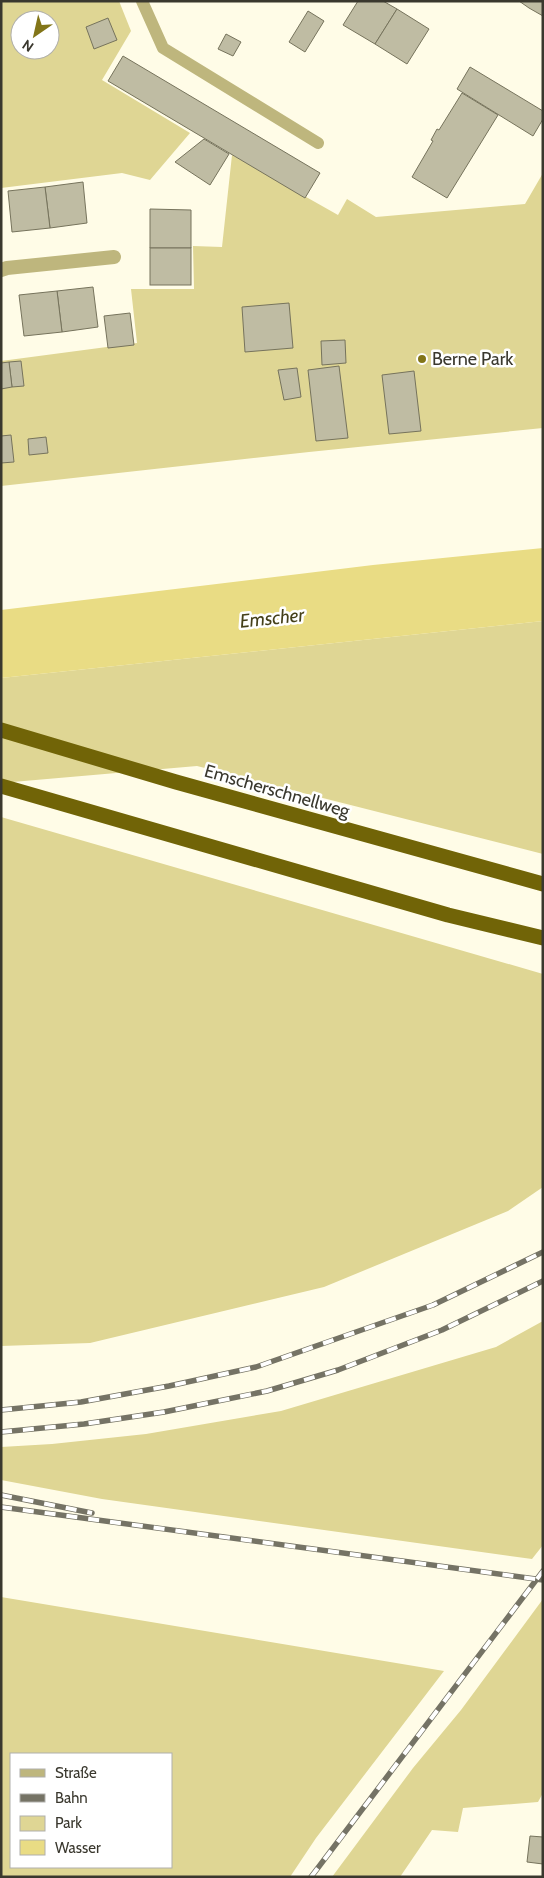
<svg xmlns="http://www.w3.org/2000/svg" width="544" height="1878" font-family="Cabin,sans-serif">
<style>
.green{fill:#dfd694;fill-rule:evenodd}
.water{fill:#e9dc84}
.building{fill:#bfbca3;stroke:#76735c}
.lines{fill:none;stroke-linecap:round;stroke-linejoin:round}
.service{stroke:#beb67d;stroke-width:12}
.minor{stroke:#beb67d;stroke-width:14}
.motorway{stroke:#716407;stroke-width:15}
.rail-casing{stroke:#757365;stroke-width:5.5}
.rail{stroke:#fff;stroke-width:4;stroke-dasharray:11;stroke-linecap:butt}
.poi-dot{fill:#827518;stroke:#fff;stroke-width:2}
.labels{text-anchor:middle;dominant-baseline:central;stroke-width:5;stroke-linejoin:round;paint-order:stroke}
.poi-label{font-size:18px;fill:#3a382e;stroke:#fff;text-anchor:start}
.street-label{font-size:18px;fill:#3a382e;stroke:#fff}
.water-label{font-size:19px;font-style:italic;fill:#45401a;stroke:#fff}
</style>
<rect width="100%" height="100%" fill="#fffce7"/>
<g class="green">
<path d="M 1,1 L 119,1 L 131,31 L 102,80 L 190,133 L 150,180 L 122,173 L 1,188 ZM 20,20 L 50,20 L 50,50 L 20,50 Z"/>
<polygon points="232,155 338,215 347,199 376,217 525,204 543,173 543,428 309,452 1,486 1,361 137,343 131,289 194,289 193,246 222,247"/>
<polygon points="543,621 543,854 197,766 1,783 1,678"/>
<polygon points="1,817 543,974 543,1187 508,1211 324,1287 90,1343 1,1346"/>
<polygon points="543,1321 543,1545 532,1559 102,1499 1,1480 1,1447 52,1444 146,1434 281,1411 496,1347"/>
<path d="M 1,1597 L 444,1671 L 316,1838 L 290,1877 L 1,1877 ZM 171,1754 L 171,1867 L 11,1867 L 11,1754 Z"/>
<polygon points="543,1599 543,1793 538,1802 463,1808 458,1832 432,1830 400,1877 332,1877 413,1768 461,1710"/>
</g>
<polygon class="water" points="543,548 543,621 1,678 1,610 373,565"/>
<g class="building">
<polygon points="358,1 383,1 397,9 375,44 343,25"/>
<polygon points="519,1 543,1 543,16 529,8"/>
<polygon points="397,9 429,29 407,64 375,44"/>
<polygon points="308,11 324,21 305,52 289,42"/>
<polygon points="108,18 117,40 94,49 86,27"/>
<polygon points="226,34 241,42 233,56 218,49"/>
<polygon points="123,56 320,173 305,198 108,81"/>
<polygon points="470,67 543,111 543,119 533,136 457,89"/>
<polygon points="462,93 498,115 447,198 412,177 433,141 431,140 437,129 439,130"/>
<polygon points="204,139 229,154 210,185 175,162"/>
<polygon points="83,182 87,223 50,228 45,187"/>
<polygon points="45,187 50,228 12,232 8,191"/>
<polygon points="150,209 191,210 191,248 150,248"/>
<rect x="150" y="248" width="41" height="37"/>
<polygon points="93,287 98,327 62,332 57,291"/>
<polygon points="57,291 62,332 24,336 19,295"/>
<polygon points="289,303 293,348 245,352 242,307"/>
<polygon points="130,313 134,345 108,348 104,316"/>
<polygon points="345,340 346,363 322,365 321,341"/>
<polygon points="21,361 24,386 12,387 9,362"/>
<polygon points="9,362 12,387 1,389 1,363"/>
<polygon points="339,366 348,438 316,441 308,370"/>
<polygon points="297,368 301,397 284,400 278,370"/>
<polygon points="414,371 421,431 389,434 382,375"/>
<polygon points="11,435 14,462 1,463 1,436"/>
<polygon points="46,437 48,453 29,455 28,439"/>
<polygon points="530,1836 543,1837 543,1864 527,1862"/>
</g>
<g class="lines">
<polyline class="service" points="142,1 163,48 318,143"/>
<polyline class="minor" points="1,270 7,268 114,257"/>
<g class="motorway">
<polyline points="1,730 176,782 543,884"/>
<polyline points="1,786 448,915 543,938"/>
</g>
<defs>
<g id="rail">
<polyline points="1,1410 81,1402 169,1386 256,1367 433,1305 543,1252"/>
<polyline points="1,1432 84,1424 164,1412 267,1391 338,1370 442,1330 543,1281"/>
<polyline points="1,1495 92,1513"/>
<polyline points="1,1507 543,1580"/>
<polyline points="311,1877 543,1571"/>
</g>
</defs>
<use href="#rail" class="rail-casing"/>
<use href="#rail" class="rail"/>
</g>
<circle class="poi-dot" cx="422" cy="359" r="5"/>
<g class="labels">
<g class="poi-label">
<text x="432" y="359">Berne Park</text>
</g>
<g class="street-label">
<text transform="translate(277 791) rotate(16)">Emscherschnellweg</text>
</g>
<g class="water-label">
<text transform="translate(272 618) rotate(-6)">Emscher</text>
</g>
</g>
<rect width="544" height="1878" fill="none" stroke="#3a382e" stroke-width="5"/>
<rect x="10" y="1753" width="162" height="115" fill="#ffffff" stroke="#b0afab"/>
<rect x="20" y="1769" width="25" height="8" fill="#beb67d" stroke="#b0afab"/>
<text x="55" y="1778" font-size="15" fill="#3a382e">Straße</text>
<rect x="20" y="1794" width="25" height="8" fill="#757365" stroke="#b0afab"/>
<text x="55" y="1803" font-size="15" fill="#3a382e">Bahn</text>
<rect x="20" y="1816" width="25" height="15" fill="#dfd694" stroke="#b0afab"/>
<text x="55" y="1828" font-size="15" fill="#3a382e">Park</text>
<rect x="20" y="1840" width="25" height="15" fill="#e9dc84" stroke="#b0afab"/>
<text x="55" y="1853" font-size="15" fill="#3a382e">Wasser</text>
<g transform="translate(35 35) rotate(214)"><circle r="24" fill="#ffffff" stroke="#b0afab"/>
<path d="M0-4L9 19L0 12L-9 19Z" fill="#827518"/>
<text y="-8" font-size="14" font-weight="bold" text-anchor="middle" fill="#3a382e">N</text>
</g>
</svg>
